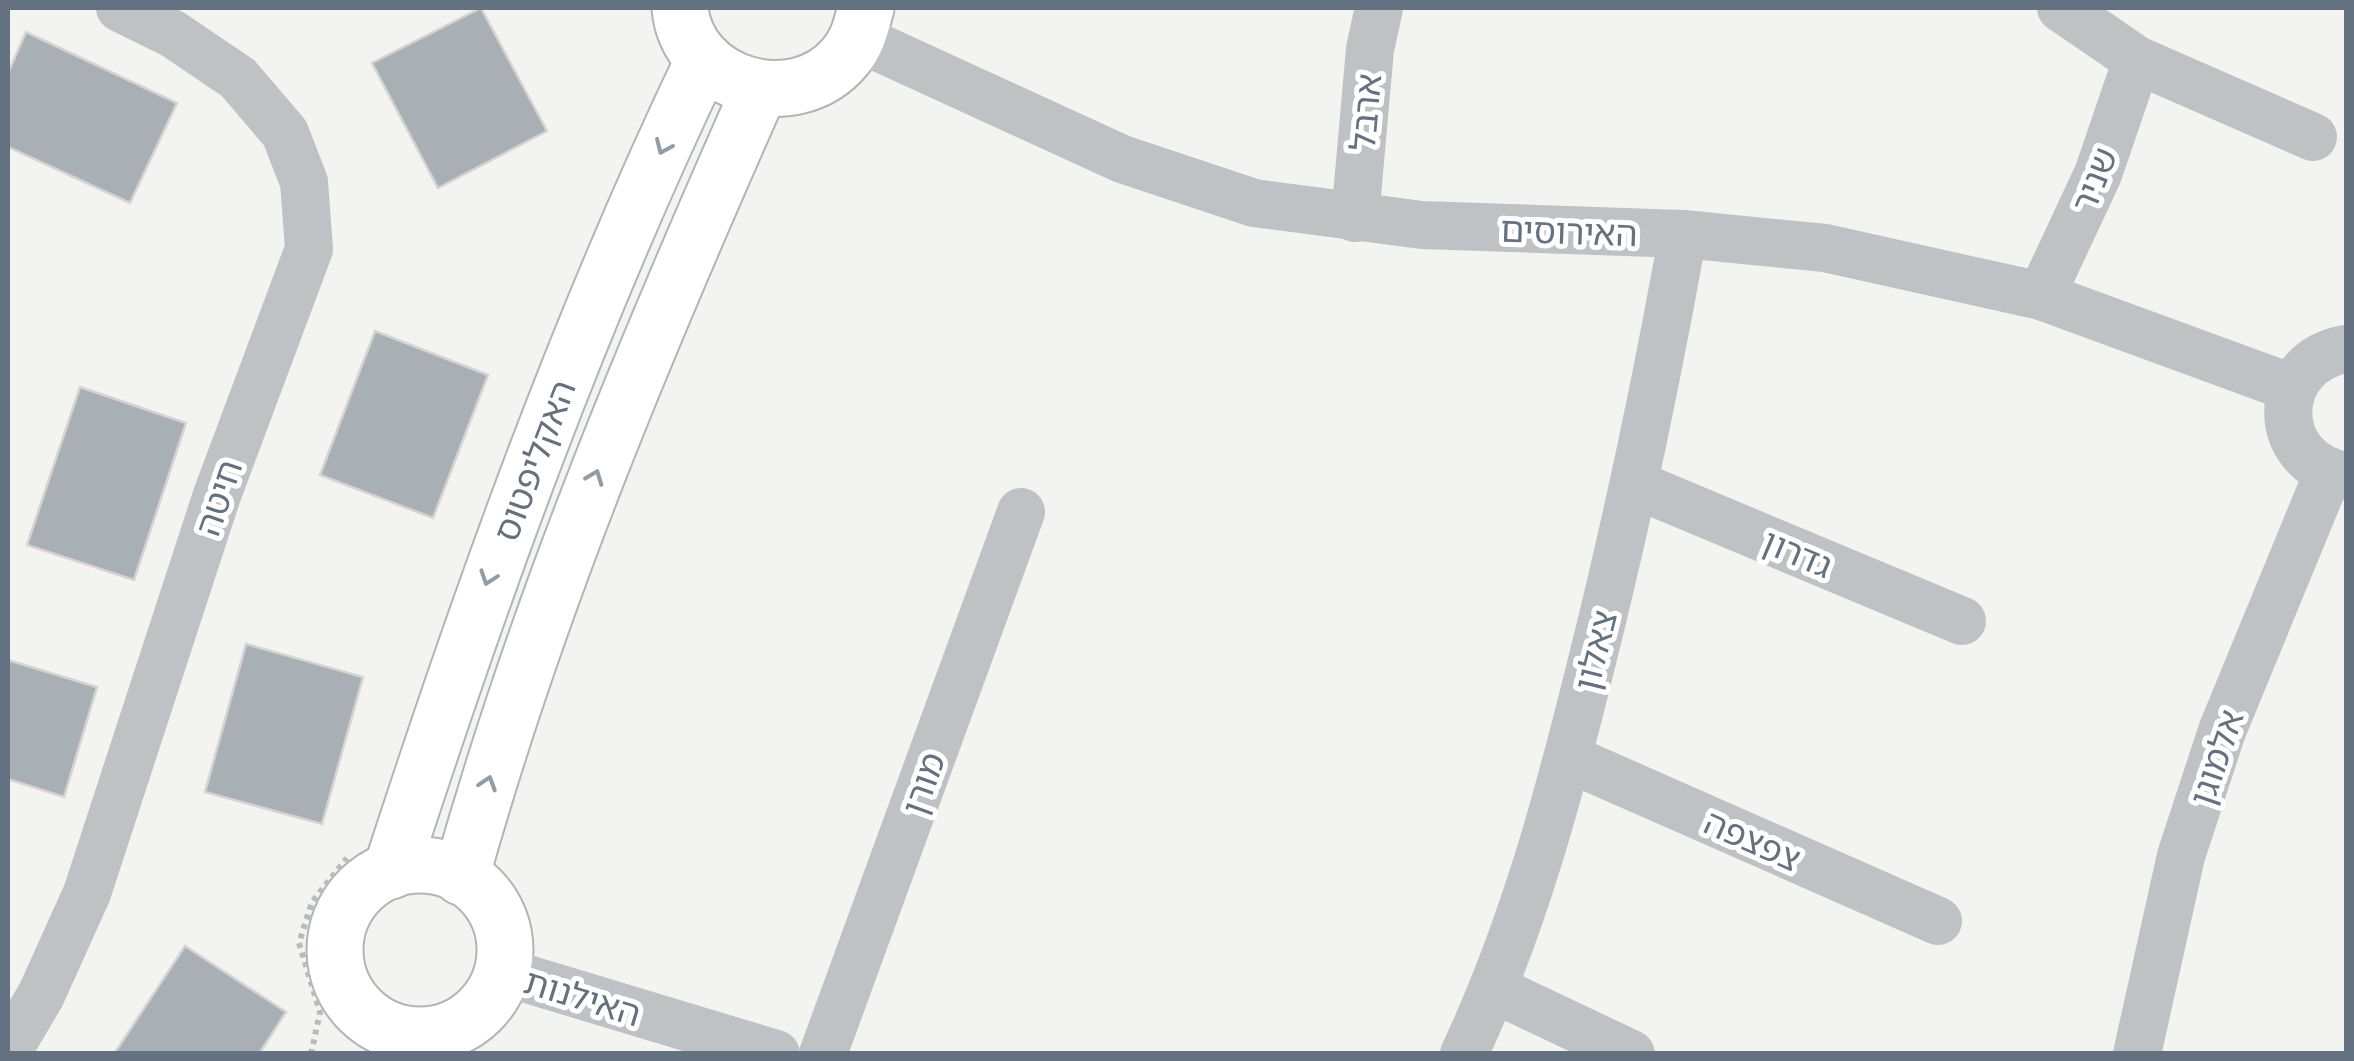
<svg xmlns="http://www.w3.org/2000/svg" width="2354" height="1061" font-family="'Exo 2','Noto Sans Hebrew',sans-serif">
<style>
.building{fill:#a9b0b5;stroke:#d4d5d2;stroke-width:2.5}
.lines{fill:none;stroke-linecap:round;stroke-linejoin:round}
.major-casing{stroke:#b1b5b9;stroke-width:59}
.path{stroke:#b8babc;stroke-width:6;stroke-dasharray:5 5;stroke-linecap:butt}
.minor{stroke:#bec2c5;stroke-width:48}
.major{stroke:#fff;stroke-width:55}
.oneway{stroke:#929ca6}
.labels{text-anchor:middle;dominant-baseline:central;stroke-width:10;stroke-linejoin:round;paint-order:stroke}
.street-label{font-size:35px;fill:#637180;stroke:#fff}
</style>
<rect width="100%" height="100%" fill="#f3f4ef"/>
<g class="building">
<polygon points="481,8 547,131 438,188 372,63"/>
<polygon points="26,32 177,103 130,203 8,147 8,73"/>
<polygon points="375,331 488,375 433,518 320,475"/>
<polygon points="80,387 186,423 134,580 27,545"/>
<polygon points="246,644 363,677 322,824 205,792"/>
<polygon points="8,660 97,687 64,797 8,779"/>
<polygon points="185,946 286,1012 259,1054 114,1054"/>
</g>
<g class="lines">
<defs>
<g id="major">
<path d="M 680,8 C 687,86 795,117 845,57 C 858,42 861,26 866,8"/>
<circle cx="420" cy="950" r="85"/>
<path d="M 391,871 C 481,594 578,322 704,59"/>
<path d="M 461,877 C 537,605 646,346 760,89"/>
</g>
</defs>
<use href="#major" class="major-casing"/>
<polyline class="path" points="311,1054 320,1012 299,943 312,902 347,858"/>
<g class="minor">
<polyline points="2061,8 2137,60 2313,137"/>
<polyline points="858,38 1122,159 1254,203 1422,225 1683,234 1825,248 2041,296 2292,388"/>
<polyline points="1355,218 1370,49 1379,8"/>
<polyline points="2041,296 2098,174 2137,60"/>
<path d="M 2346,349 C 2269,362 2269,463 2346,476"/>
<polyline points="1634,484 1962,621"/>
<polyline points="1568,758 1938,921"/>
<polyline points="504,972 776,1054"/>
<polyline points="1494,989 1631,1054"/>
<polyline points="8,1051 41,995 87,893 217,495 309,249 304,182 285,133 238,78 173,34 120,8"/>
<polyline points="823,1054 1021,512"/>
<path d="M 1464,1054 C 1523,928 1558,799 1591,665 C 1627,522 1657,379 1683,234"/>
<polyline points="2137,1054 2181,856 2222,731 2329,471"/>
</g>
<use href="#major" class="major"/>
</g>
<defs><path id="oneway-chevron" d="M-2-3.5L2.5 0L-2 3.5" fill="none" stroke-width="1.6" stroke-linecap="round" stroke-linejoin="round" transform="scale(2.5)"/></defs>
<g class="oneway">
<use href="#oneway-chevron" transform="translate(663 147) rotate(114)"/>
<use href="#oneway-chevron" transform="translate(595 477) rotate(-69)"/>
<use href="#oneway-chevron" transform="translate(488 578) rotate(109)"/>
<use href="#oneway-chevron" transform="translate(488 783) rotate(-72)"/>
</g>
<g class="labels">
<g class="street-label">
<text transform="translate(1364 112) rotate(-85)">ארבל</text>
<text transform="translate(2093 179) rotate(-68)">שניר</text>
<text transform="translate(1569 230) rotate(2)">האירוסים</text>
<text transform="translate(533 460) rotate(-69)">האקליפטוס</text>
<text transform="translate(217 497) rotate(-71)">חיטה</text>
<text transform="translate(1798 552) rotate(23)">גדרון</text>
<text transform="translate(1594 650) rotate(-76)">צאלון</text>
<text transform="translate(2215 757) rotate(-71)">אלמוגן</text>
<text transform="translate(922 783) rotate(-70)">מורן</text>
<text transform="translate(1753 839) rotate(24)">צפצפה</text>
<text transform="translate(583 996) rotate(17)">האילנות</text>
</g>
</g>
<rect width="2354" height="1061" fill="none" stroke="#637180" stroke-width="20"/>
</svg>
